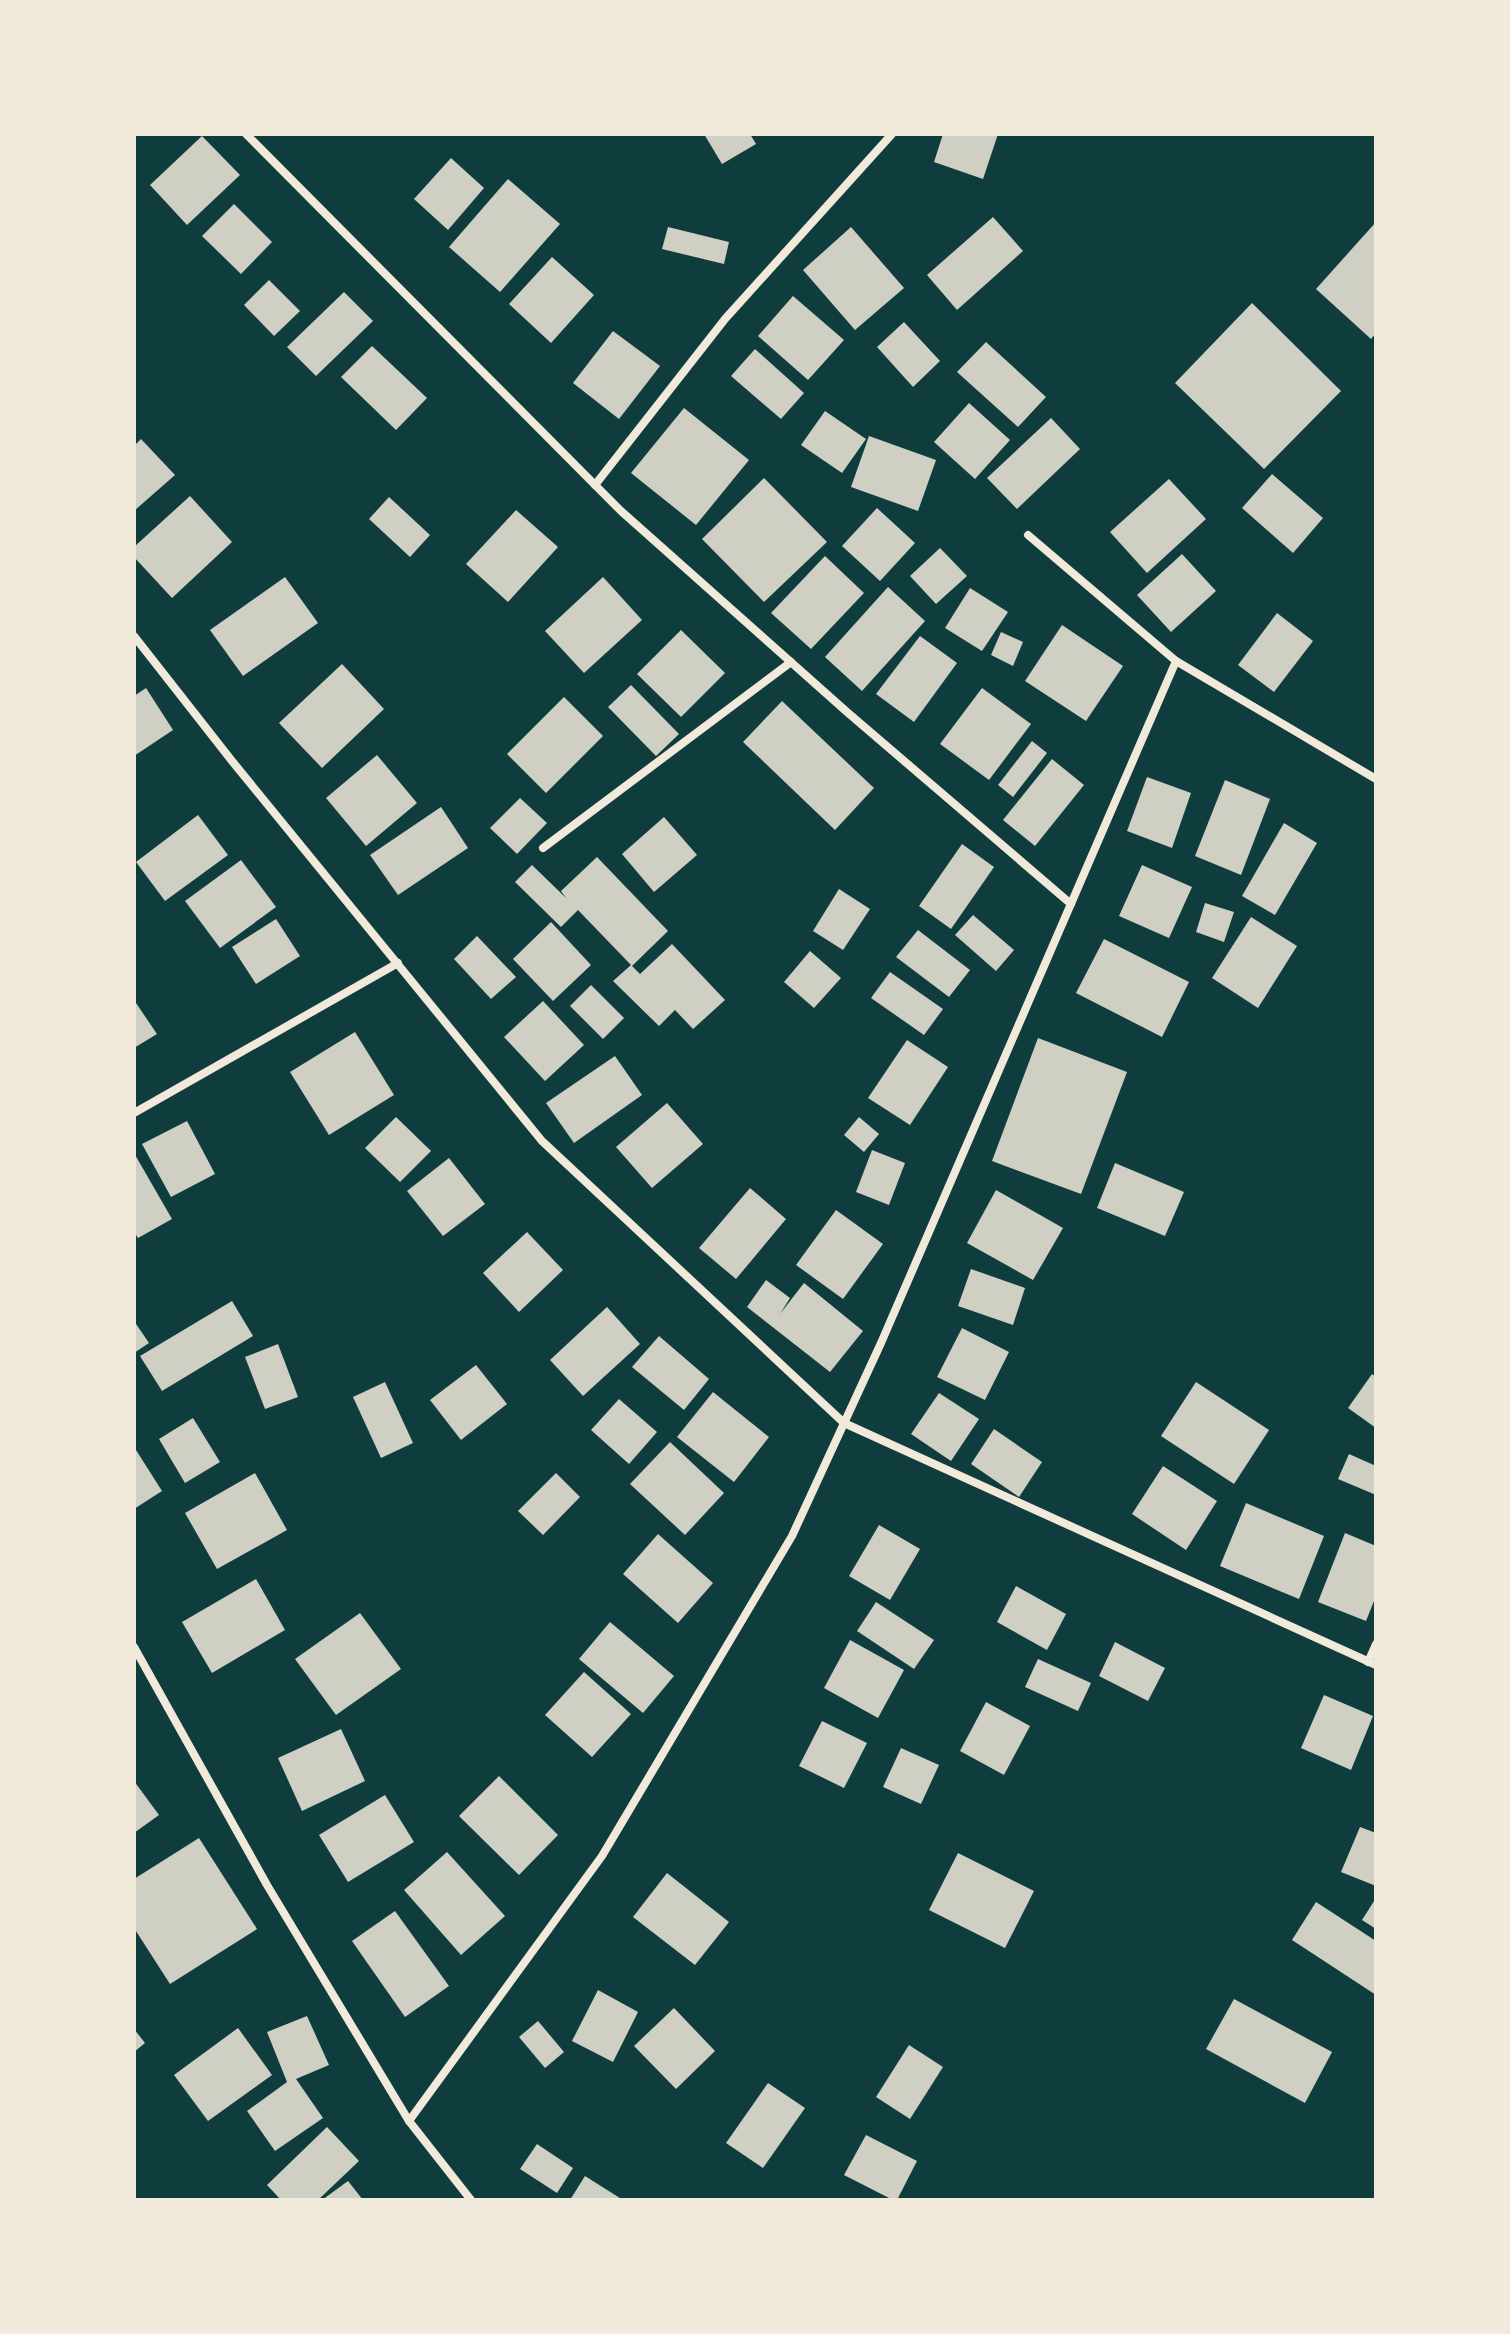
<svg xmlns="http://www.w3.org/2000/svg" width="1510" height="2334" font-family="'Source Sans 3',sans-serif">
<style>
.building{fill:#cfcfc3}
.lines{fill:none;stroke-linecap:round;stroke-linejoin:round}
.minor{stroke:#f1e9da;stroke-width:8}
</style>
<rect width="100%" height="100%" fill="#0f3d3e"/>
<g class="building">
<polygon points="704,134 750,134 756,144 722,164"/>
<polygon points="943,134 998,134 983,179 934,162"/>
<polygon points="202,136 240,175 187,225 150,185"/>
<polygon points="451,158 484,188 448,230 414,199"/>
<polygon points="508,179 560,224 500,292 449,247"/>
<polygon points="234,204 272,242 241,274 202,236"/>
<polygon points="993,217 1023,251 957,310 927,275"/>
<polygon points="1376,222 1376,333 1371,339 1316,289"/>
<polygon points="668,227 729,242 724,264 662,249"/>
<polygon points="851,227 904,288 855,330 803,270"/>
<polygon points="552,257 594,295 551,343 509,304"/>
<polygon points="269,280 300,311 274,336 244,305"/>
<polygon points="344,292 373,321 316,376 287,347"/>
<polygon points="793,296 844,340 808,380 758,336"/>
<polygon points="1252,303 1341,391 1264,469 1175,383"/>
<polygon points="904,322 940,361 913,387 877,347"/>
<polygon points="613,331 660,366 619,419 573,383"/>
<polygon points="986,342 1046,397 1018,427 957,372"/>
<polygon points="372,346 427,398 396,430 341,377"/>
<polygon points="755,349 804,393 781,419 731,376"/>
<polygon points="969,403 1010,440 975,479 934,442"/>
<polygon points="684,408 749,460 696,525 631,473"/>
<polygon points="825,411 866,439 842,473 801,445"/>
<polygon points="1051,418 1080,449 1017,509 987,478"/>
<polygon points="869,436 936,460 918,511 851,487"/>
<polygon points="141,439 175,475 134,511 134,446"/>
<polygon points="1272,474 1323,518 1293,553 1242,508"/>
<polygon points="764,478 827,542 764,602 702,539"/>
<polygon points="1169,479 1206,519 1147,573 1110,532"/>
<polygon points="190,496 232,542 172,598 134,557 134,547"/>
<polygon points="389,497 430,535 410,557 369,519"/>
<polygon points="877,508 915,543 880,581 842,546"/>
<polygon points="516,510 558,547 508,602 466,564"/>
<polygon points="940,548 967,576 936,604 910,576"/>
<polygon points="1182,554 1216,591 1171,632 1137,595"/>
<polygon points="825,556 864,593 811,649 771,613"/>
<polygon points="285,577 318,623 243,676 210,630"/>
<polygon points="603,577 642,620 584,673 545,631"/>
<polygon points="888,587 925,621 862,691 825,657"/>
<polygon points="970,588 1008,612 982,651 945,628"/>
<polygon points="1277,613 1313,641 1274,692 1238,665"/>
<polygon points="1062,625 1123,666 1086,721 1025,681"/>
<polygon points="681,630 725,673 681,717 637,674"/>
<polygon points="1001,632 1023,642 1013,666 991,655"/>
<polygon points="920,636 957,663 914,722 876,694"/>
<polygon points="342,664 384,709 322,768 279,723"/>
<polygon points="631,685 679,734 656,756 608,707"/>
<polygon points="146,688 173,730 134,756 134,696"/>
<polygon points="982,688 1031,724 989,780 940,744"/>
<polygon points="564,697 603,736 546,793 507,754"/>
<polygon points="782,701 874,788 835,830 743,742"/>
<polygon points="1032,741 1047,753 1013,797 998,785"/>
<polygon points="377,755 417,803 366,846 326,798"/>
<polygon points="1052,759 1084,785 1035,846 1003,820"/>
<polygon points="1147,777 1191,793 1172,848 1127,831"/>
<polygon points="1225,780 1270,799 1241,875 1195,856"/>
<polygon points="520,798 547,823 517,854 490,828"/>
<polygon points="441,807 468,848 398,895 370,855"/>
<polygon points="198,815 228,855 165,901 136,862"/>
<polygon points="664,817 697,855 654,892 622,854"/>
<polygon points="1284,823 1317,843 1275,915 1242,896"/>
<polygon points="962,844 994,867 951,929 919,906"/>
<polygon points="597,857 668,931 632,966 640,974 672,944 725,1000 693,1029 675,1010 659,1026 613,981 631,965 578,910 561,927 515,882 532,865 566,898 561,891"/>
<polygon points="241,860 276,907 220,948 185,901"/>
<polygon points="1142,865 1192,887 1169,938 1119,916"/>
<polygon points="839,889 870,909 843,950 813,931"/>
<polygon points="1205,903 1234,912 1224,942 1196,932"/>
<polygon points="973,915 1014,950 996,971 955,935"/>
<polygon points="1251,917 1297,946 1258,1008 1212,978"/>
<polygon points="276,919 300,956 256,984 232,947"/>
<polygon points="551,922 591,965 553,1001 513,959"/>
<polygon points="918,930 970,970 949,997 896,957"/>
<polygon points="477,936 516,977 491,999 454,959"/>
<polygon points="1104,939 1189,982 1162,1037 1076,993"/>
<polygon points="810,951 841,978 814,1008 784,982"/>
<polygon points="890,972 943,1009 924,1035 871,998"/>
<polygon points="591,985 624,1018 603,1039 570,1006"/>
<polygon points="134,1000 157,1034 134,1048"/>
<polygon points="543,1001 584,1045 545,1081 504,1037"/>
<polygon points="355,1032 394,1095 329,1135 290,1072"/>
<polygon points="1038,1038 1127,1072 1081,1194 992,1161"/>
<polygon points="907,1040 948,1067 910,1125 868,1098"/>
<polygon points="615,1056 642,1095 574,1143 546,1103"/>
<polygon points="667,1103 703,1144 652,1188 616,1147"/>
<polygon points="396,1117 431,1151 400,1182 365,1148"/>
<polygon points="859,1117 879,1134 864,1152 844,1135"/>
<polygon points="187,1121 215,1174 171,1197 142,1144"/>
<polygon points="872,1150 905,1163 889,1205 856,1192"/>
<polygon points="134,1153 172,1219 138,1238 134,1232"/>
<polygon points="449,1158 485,1204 443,1236 407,1191"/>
<polygon points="1115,1163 1184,1192 1165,1236 1097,1208"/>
<polygon points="750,1188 786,1219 736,1279 699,1248"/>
<polygon points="996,1190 1063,1228 1033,1280 967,1243"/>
<polygon points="836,1210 883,1244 843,1299 796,1265"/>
<polygon points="527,1232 563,1270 519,1312 483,1273"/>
<polygon points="971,1269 1025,1288 1013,1325 958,1306"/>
<polygon points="766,1280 790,1298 780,1314 804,1283 863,1331 830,1372 747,1307"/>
<polygon points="232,1301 253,1336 162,1391 140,1356"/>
<polygon points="607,1307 640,1344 583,1396 550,1360"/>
<polygon points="134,1321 149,1343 134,1353"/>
<polygon points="962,1328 1009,1352 985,1400 937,1377"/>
<polygon points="659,1336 709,1379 684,1410 632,1367"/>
<polygon points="278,1344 298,1397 265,1409 245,1357"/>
<polygon points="476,1365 507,1404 461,1440 430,1400"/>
<polygon points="1372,1374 1376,1377 1376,1428 1348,1408"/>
<polygon points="385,1382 413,1443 381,1458 353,1397"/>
<polygon points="1196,1382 1269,1430 1234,1484 1161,1436"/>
<polygon points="713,1392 769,1437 734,1482 677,1437"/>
<polygon points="939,1393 979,1419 951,1461 911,1434"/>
<polygon points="619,1399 657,1432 629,1464 591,1430"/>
<polygon points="193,1418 220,1462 185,1483 159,1439"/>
<polygon points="994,1429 1042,1462 1019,1497 971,1464"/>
<polygon points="670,1442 724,1493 685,1535 630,1484"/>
<polygon points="136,1450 162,1491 134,1509 134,1452"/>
<polygon points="1349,1454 1376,1466 1376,1495 1338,1479"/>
<polygon points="1163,1466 1217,1501 1186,1550 1132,1514"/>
<polygon points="255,1473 287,1530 217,1569 185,1513"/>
<polygon points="556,1473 580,1497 543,1535 518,1511"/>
<polygon points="1246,1503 1324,1536 1299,1599 1220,1566"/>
<polygon points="879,1525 920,1549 890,1600 849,1576"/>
<polygon points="1345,1533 1376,1546 1376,1596 1366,1621 1318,1602"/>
<polygon points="658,1534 713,1583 678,1623 623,1574"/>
<polygon points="256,1579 285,1630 212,1673 182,1622"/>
<polygon points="1016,1586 1066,1614 1047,1650 997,1622"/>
<polygon points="876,1602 934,1640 914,1669 857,1631"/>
<polygon points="360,1613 401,1669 336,1715 295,1659"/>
<polygon points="610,1622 674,1676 643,1713 579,1659"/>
<polygon points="850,1640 904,1670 878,1718 824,1688"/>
<polygon points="1115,1642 1165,1668 1148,1701 1099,1676"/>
<polygon points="1038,1659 1091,1683 1078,1711 1025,1687"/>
<polygon points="584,1672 631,1714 592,1757 545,1715"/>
<polygon points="1324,1695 1373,1716 1351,1770 1301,1748"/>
<polygon points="986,1702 1030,1726 1004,1775 960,1751"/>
<polygon points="822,1721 867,1743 844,1788 799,1766"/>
<polygon points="341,1729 365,1781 302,1811 278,1758"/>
<polygon points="901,1748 939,1765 921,1804 883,1787"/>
<polygon points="499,1776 558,1835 519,1875 459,1816"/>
<polygon points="134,1781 159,1815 134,1833"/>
<polygon points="385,1795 414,1842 348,1882 319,1835"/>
<polygon points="1360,1827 1376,1833 1376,1886 1341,1872"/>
<polygon points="199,1838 257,1929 170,1984 134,1928 134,1879"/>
<polygon points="447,1852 505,1916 461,1955 404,1890"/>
<polygon points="958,1853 1034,1891 1005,1948 929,1910"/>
<polygon points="667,1873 729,1922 695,1965 633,1917"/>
<polygon points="1376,1898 1376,1929 1362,1920"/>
<polygon points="1316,1902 1376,1941 1376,1995 1292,1940"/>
<polygon points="395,1911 449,1986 405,2017 352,1941"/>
<polygon points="598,1990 638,2012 613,2062 572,2041"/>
<polygon points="1234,1999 1332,2052 1305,2103 1206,2049"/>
<polygon points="674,2008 715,2051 676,2089 634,2046"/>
<polygon points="307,2016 329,2065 296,2079 323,2118 275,2151 247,2111 287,2082 267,2032"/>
<polygon points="538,2021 564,2052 545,2068 519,2037"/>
<polygon points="238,2028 272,2075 208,2121 174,2075"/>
<polygon points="134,2029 145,2043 134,2052"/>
<polygon points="909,2045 943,2067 910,2119 876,2097"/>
<polygon points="768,2083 805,2108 763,2168 726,2143"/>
<polygon points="327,2127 359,2161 318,2200 281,2200 267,2185"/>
<polygon points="866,2135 917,2161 897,2200 893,2200 844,2175"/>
<polygon points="537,2144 573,2168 557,2193 520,2169"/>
<polygon points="585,2176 623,2200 570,2200"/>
<polygon points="348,2181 363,2200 322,2200"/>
</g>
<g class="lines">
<g class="minor">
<polyline points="246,134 621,511 847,712 1071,904"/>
<polyline points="595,485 725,319 892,134"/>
<polyline points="1028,535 1176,661 1376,779"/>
<polyline points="134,636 232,761 542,1141 844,1423 1376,1665"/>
<polyline points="543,848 791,662"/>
<polyline points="134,1113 398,963"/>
<polyline points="134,1647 267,1885 409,2121 471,2200"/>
<polyline points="1368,1662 1376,1644"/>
<polyline points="409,2121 602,1856 792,1536 881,1343 1176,661"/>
</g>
</g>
<rect width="1510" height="2334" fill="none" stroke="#f1e9da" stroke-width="272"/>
</svg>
